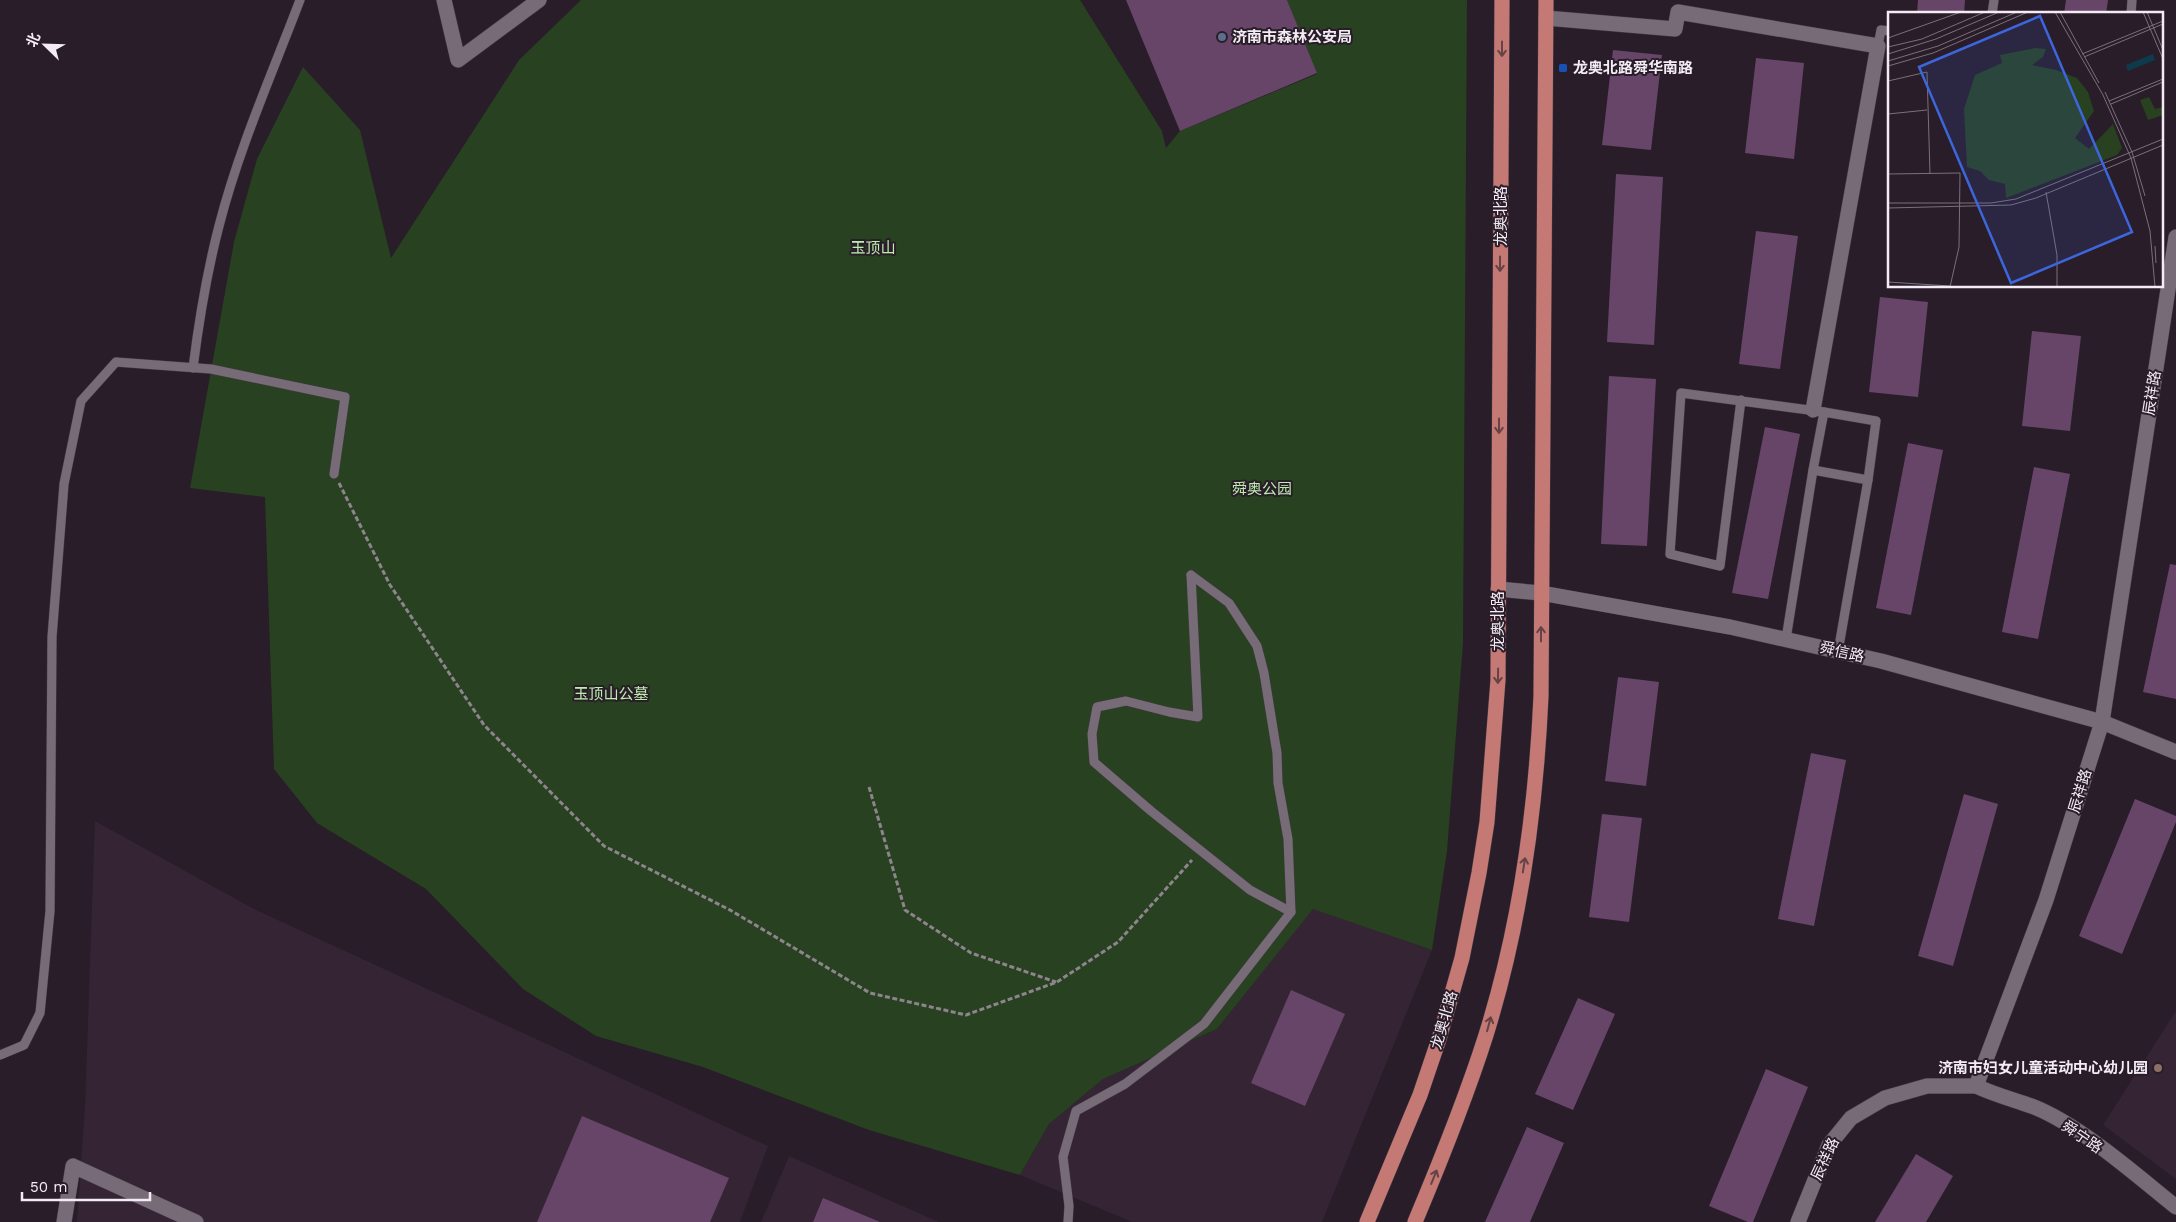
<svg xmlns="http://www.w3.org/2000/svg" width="2176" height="1222" font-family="'Work Sans','Noto Sans SC',sans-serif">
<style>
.built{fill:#342434}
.green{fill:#284120}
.building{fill:#674568}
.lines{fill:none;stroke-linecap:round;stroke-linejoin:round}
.lane-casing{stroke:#433943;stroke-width:10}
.street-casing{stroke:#433943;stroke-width:16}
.secondary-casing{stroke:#433943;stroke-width:16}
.primary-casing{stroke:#433943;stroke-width:16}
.path{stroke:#8e848e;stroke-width:3;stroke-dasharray:5 2.5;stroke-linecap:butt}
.lane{stroke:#786b78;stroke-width:9}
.street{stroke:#786b78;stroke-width:15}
.secondary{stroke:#786b78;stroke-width:15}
.primary{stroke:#c47974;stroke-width:15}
.oneway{stroke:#664246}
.service-dot{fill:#5c6f8a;stroke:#281d28;stroke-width:2}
.transit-dot{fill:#1a4fb4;stroke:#281d28;stroke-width:2}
.education-dot{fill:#8d6e63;stroke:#281d28;stroke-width:2}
.labels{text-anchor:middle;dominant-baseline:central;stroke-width:4;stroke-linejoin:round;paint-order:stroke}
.poi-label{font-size:15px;font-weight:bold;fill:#f4ecf4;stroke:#281d28;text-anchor:start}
.street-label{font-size:15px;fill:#f4ecf4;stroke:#281d28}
.park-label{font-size:15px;fill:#bcedad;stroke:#281d28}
.inset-road{fill:none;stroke:#7a707a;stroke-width:1}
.view{fill:#3d66dc;fill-opacity:0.15;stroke:#3d66dc;stroke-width:2.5}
.inset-edge{fill:none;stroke:#f4ecf4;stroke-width:2.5}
</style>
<rect width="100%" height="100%" fill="#281d28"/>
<g class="built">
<polygon points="95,821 254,909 768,1146 740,1222 77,1222 85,1106"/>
<polygon points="1313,908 1432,950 1322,1222 1132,1222 1020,1175 1049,1124 1103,1079 1217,1029"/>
<polygon points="2176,1011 2176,1179 2103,1125"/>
<polygon points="789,1156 939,1222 761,1222"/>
</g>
<polygon class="green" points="581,0 1080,0 1162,131 1166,148 1180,131 1317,74 1287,0 1467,0 1463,643 1447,851 1432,950 1313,909 1217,1029 1103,1079 1049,1124 1020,1175 869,1130 703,1067 596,1036 523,989 426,889 317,823 274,769 265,497 190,488 234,242 257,159 303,67 360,130 391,258 519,60"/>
<g class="building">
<polygon points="1126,0 1287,0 1317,73 1180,131"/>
<polygon points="1918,0 1965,0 1964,14 1917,14"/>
<polygon points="2066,0 2108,0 2106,14 2064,14"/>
<polygon points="1613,50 1662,55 1651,150 1602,145"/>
<polygon points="1756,58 1804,63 1794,159 1745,153"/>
<polygon points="1616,174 1663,177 1654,345 1607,342"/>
<polygon points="1756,231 1798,236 1780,369 1739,364"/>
<polygon points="1880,297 1928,302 1918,397 1869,392"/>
<polygon points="2032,331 2081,336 2070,431 2022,426"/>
<polygon points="1609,376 1656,379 1647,546 1601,544"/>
<polygon points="1765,427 1800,434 1768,599 1732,593"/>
<polygon points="1908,443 1943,450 1911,615 1876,608"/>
<polygon points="2034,467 2070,474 2038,639 2002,632"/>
<polygon points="2170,564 2176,565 2176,699 2143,692"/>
<polygon points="1618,677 1659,682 1646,786 1605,781"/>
<polygon points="1811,753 1846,760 1814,926 1778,919"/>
<polygon points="1964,794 1998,804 1953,966 1918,956"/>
<polygon points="2135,799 2176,816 2176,822 2122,954 2079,936"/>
<polygon points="1602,814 1642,818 1629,922 1589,917"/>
<polygon points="1291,990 1345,1014 1305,1106 1251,1083"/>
<polygon points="1578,998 1615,1014 1573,1110 1535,1094"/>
<polygon points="1766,1069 1808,1087 1753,1222 1748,1222 1709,1206"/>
<polygon points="582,1116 729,1178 710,1222 537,1222"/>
<polygon points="1527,1127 1564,1143 1530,1222 1485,1222"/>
<polygon points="1916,1154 1953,1176 1926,1222 1875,1222"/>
<polygon points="823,1198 880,1222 813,1222"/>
</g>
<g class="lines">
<defs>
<g id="lane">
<polyline points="1992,14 1994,0"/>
<polyline points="2131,14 2132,0"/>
<polyline points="1878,46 1881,30 1890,31"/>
<path d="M 193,368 C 199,320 207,272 219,226 C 239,148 272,74 300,0"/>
<polyline points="1741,400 1720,566 1670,554 1681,393 1824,412"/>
<polyline points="1813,470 1824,412 1876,421 1868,480"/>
<polyline points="1191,575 1198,717 1169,712 1126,701 1097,707 1092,734 1094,762 1151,811 1250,890 1291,912"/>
<polyline points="1786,639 1813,470 1868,480 1838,652"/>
<polyline points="0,1055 24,1045 40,1013 50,911 52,637 64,484 81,401 116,362 211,369 345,397 334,474"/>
<polyline points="1068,1222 1069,1206 1063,1157 1076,1111 1125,1084 1204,1024 1291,912 1288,839 1278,783 1277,753 1264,673 1257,646 1229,603 1191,575"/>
</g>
<g id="street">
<polyline points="444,0 458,60 539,0"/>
<polyline points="1546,18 1675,29 1678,12 1878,46 1813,410"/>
<path d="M 1976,1086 C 1995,1095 2015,1100 2034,1107 C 2081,1126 2136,1175 2176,1207"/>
<polyline points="1798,1222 1829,1145 1851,1118 1885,1098 1927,1086 1976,1086 2046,900 2102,722 2176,237"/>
</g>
<g id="secondary">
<polyline points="1498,589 1541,593 1730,627 1881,661 2102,722 2176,752"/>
<polyline points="64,1222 73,1166 196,1222"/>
</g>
<g id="primary">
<polyline points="1367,1222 1420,1095 1439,1039 1462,958 1479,873 1487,822 1498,680 1502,0"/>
<path d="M 1415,1222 C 1441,1160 1466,1098 1486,1035 C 1520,926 1536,809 1541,696 L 1546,0"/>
</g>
</defs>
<use href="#lane" class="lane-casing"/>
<use href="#street" class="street-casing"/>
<use href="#secondary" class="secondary-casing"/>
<use href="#primary" class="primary-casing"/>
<g class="path">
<polyline points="339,483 390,585 484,725 604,846 730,910 870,993 966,1015 1057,982 1118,942 1192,860"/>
<polyline points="869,787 905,910 971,953 1056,982"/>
</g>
<use href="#lane" class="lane"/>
<use href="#street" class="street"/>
<use href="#secondary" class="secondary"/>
<use href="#primary" class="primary"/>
</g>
<defs><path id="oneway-shaft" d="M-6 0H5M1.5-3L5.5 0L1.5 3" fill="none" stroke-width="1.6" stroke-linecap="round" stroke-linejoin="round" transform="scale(1.25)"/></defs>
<g class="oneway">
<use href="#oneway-shaft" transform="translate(1502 49) rotate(90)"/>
<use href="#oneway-shaft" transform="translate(1500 264) rotate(90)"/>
<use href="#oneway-shaft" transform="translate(1499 426) rotate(90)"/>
<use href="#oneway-shaft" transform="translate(1541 634) rotate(-90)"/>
<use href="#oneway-shaft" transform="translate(1498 676) rotate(91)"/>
<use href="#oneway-shaft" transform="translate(1524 865) rotate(-81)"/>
<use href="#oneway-shaft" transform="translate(1489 1024) rotate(-75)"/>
<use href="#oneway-shaft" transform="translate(1434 1177) rotate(-68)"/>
</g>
<circle class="service-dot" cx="1222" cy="37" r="5"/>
<rect class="transit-dot" x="1558" y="63" width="10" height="10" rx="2.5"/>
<circle class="education-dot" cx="2158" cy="1068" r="5"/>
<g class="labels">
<g class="poi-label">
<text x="1232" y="37">济南市森林公安局</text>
<text x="1573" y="68">龙奥北路舜华南路</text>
<text x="2148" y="1068" text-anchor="end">济南市妇女儿童活动中心幼儿园</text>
</g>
<g class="street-label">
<text transform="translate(1501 216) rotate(-90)">龙奥北路</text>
<text transform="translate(2152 393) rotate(-81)">辰祥路</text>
<text transform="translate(1498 621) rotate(-90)">龙奥北路</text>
<text transform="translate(1842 652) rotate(13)">舜信路</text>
<text transform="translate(2080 791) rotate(-73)">辰祥路</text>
<text transform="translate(1444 1020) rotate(-74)">龙奥北路</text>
<text transform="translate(2082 1137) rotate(34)">舜宁路</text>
<text transform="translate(1825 1159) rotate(-65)">辰祥路</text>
</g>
<g class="park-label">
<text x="873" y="248">玉顶山</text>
<text x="1262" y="489">舜奥公园</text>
<text x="611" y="694">玉顶山公墓</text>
</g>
</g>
<g transform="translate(1888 12)">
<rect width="275" height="275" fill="#281d28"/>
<path d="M 147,36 L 158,37 L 155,45 L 144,53 L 168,58 L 189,66 L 200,80 L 206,99 L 187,126 L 201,137 L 225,112 L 234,136 L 229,143 L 118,186 L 117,172 L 101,168 L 92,159 L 79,155 L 76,97 L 87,63 L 114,51 L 112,43 ZM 261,85 L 267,97 L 275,95 L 275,103 L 260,108 L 252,88 Z" fill="#284120"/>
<path d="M 265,42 L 267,48 L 240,59 L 238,53 Z" fill="#0e3b4c"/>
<path class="inset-road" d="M 167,0 L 215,83 L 243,146 L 262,219 L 267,275M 172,0 L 211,71M 255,0 L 275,47M 259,0 L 275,38M 0,26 L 73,0M 0,35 L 34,27 L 97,0M 0,42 L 48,27 L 111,0M 194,42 L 275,9M 196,45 L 275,12M 0,49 L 50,34 L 129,0M 0,54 L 45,41 L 140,0M 0,69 L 39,60 L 42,162M 217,80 L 244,140 L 257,184M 221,89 L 275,67M 223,92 L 275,70M 0,102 L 39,98M 0,162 L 72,161 L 71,235 L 62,275M 158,180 L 169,243 L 169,275M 0,191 L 103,191 L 128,187 L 275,127M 0,196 L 123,193 L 148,186 L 275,133M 267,234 L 268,251M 0,270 L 62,274"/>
<path class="view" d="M 152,4 L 244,220 L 123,271 L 31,55 Z"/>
<rect width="275" height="275" class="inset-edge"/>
</g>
<g transform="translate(45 45) rotate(293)" stroke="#281d28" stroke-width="4" paint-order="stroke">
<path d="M0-4L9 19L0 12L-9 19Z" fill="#f4ecf4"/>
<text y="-8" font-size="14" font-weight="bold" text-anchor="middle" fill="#f4ecf4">北</text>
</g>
<path d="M22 1192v8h128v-8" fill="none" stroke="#f4ecf4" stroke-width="2.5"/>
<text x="30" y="1192" font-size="15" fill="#f4ecf4" stroke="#281d28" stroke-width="4" paint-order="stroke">50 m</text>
</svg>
